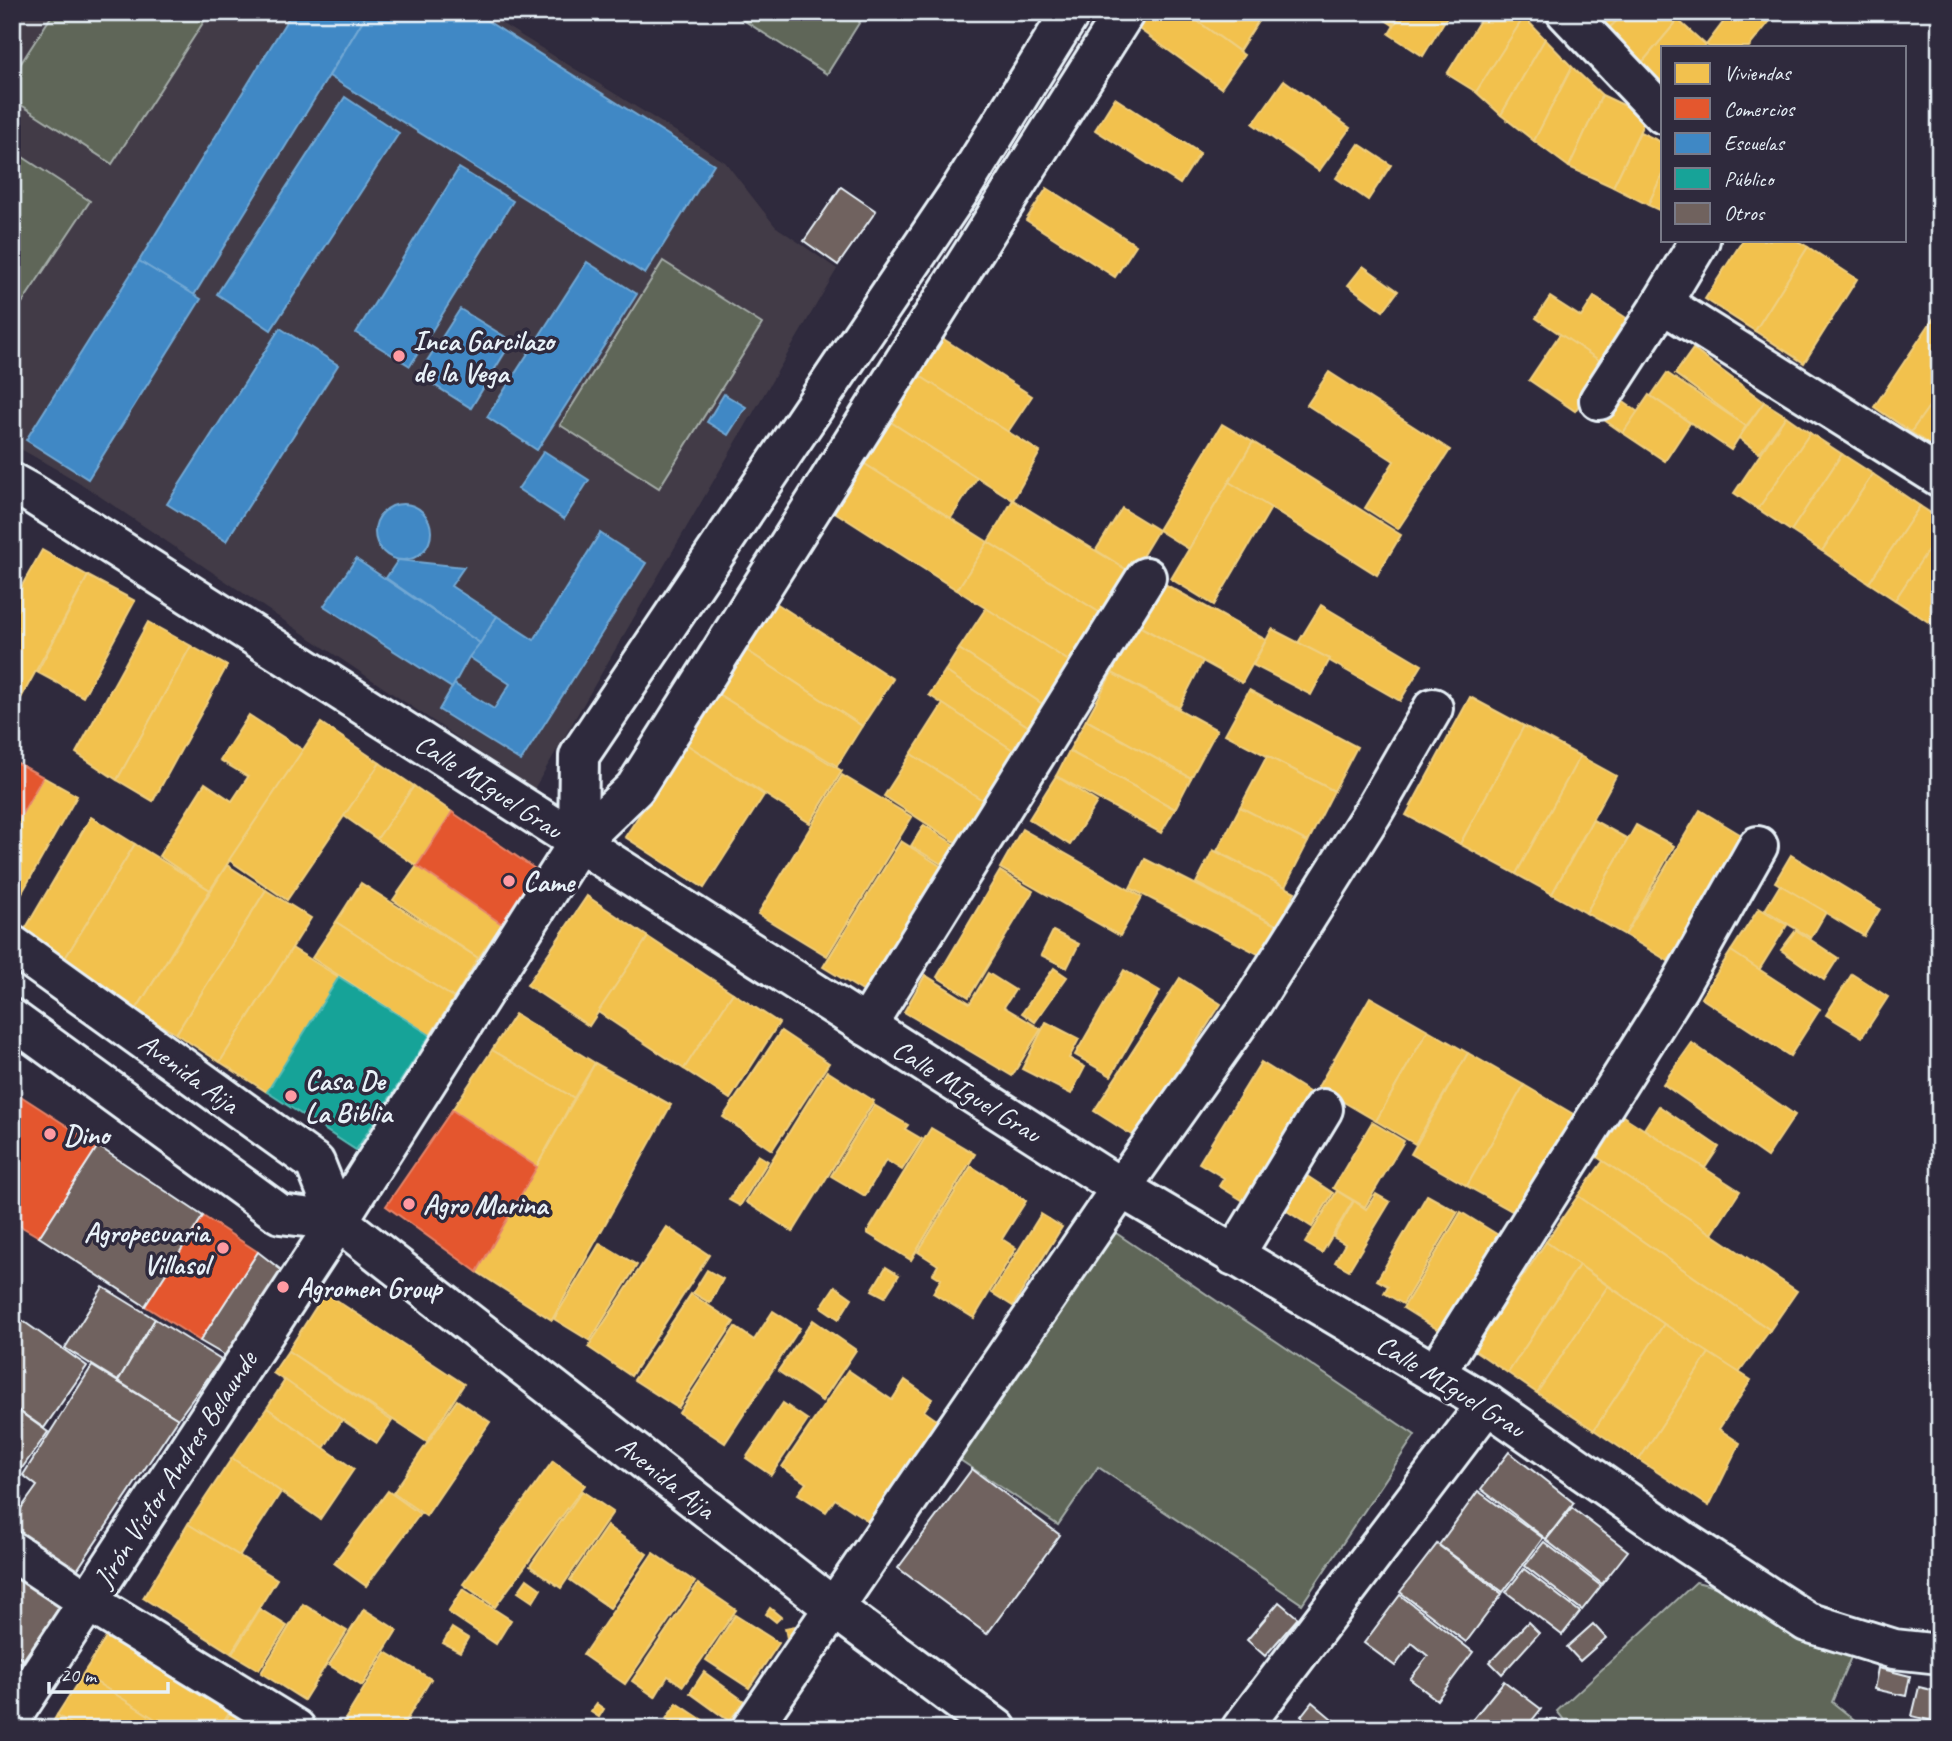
<svg xmlns="http://www.w3.org/2000/svg" width="1952" height="1741" font-family="Caveat,sans-serif">
<style>
.built{fill:#423b47}
.green{fill:#5f6659;stroke:#a4aca8;stroke-width:2}
.homes{fill:#f2c14e;stroke:#efcf81;stroke-width:2}
.shops{fill:#e4572e;stroke:#e5856b;stroke-width:2}
.schools{fill:#3f88c5;stroke:#72a8d4;stroke-width:2}
.public{fill:#17a398;stroke:#56bab5;stroke-width:2}
.building{fill:#70625e;stroke:#e8f1f8;stroke-width:2}
.lines{fill:none;stroke-linecap:round;stroke-linejoin:round}
.minor-casing{stroke:#e8f1f8;stroke-width:44}
.major-casing{stroke:#e8f1f8;stroke-width:44}
.minor{stroke:#2f2a3d;stroke-width:38}
.major{stroke:#2f2a3d;stroke-width:38}
.poi-dot{fill:#ff9aa2;stroke:#2f2a3d;stroke-width:2.5}
.labels{text-anchor:middle;dominant-baseline:central;stroke-width:7;stroke-linejoin:round;paint-order:stroke}
.poi-label{font-size:28px;font-weight:bold;fill:#e8f1f8;stroke:#2f2a3d;text-anchor:start}
.street-label{font-size:28px;fill:#e8f1f8;stroke:#2f2a3d}
</style>
<rect width="100%" height="100%" fill="#2f2a3d"/>
<filter id="ink" filterUnits="userSpaceOnUse"><feTurbulence type="fractalNoise" baseFrequency=".0143" numOctaves="2"/><feDisplacementMap in="SourceGraphic" scale="14" xChannelSelector="R" yChannelSelector="G"/><feConvolveMatrix kernelMatrix="1 2 1 2 8 2 1 2 1" color-interpolation-filters="sRGB"/></filter>
<g filter="url(#ink)">
<polygon class="built" points="12,12 483,12 725,162 775,226 837,269 534,789 77,481 12,444"/>
<g class="green">
<polygon points="54,12 210,12 112,164 12,99 12,77"/>
<polygon points="731,12 866,12 827,74"/>
<polygon points="12,150 90,201 12,318"/>
<polygon points="663,261 762,324 659,488 560,425"/>
<polygon points="1113,1231 1415,1435 1302,1604 1098,1467 1058,1525 960,1460"/>
<polygon points="1696,1582 1748,1595 1854,1650 1832,1702 1866,1729 1571,1729 1557,1711"/>
<polygon points="797,1720 837,1726 842,1729 796,1729"/>
</g>
<g class="homes">
<polygon points="1141,12 1185,12 1244,55 1221,88 1132,24"/>
<polygon points="1185,12 1264,12 1239,51"/>
<polygon points="1374,12 1401,12 1393,25"/>
<polygon points="1402,12 1450,12 1423,56 1389,34"/>
<polygon points="1485,12 1519,12 1524,17 1476,92 1447,74"/>
<polygon points="1579,12 1626,12 1601,36"/>
<polygon points="1626,12 1671,12 1678,20 1635,71 1601,36"/>
<polygon points="1731,12 1759,12 1770,21 1749,47 1709,47 1706,45"/>
<polygon points="1524,17 1545,39 1501,115 1476,92"/>
<polygon points="1678,20 1706,45 1704,47 1663,47 1663,94 1635,71"/>
<polygon points="1545,39 1572,67 1534,141 1501,115"/>
<polygon points="1572,67 1602,95 1569,167 1534,141"/>
<polygon points="1284,80 1350,128 1319,171 1253,124"/>
<polygon points="1602,95 1647,116 1613,187 1569,167"/>
<polygon points="1115,98 1200,153 1180,184 1095,130"/>
<polygon points="1640,132 1663,143 1663,173 1648,205 1613,187"/>
<polygon points="1359,144 1391,165 1368,200 1336,178"/>
<polygon points="1663,173 1663,212 1648,205"/>
<polygon points="1047,188 1136,245 1115,277 1026,220"/>
<polygon points="1743,240 1796,240 1808,247 1755,331 1705,299"/>
<polygon points="1808,247 1857,279 1804,363 1755,331"/>
<polygon points="1363,266 1398,291 1383,311 1348,285"/>
<polygon points="1550,297 1581,317 1594,297 1634,323 1606,365 1536,318"/>
<polygon points="1935,316 1940,319 1940,391 1911,432 1874,407"/>
<polygon points="1560,334 1606,365 1575,411 1529,380"/>
<polygon points="939,336 1032,396 1008,432 915,373"/>
<polygon points="1693,349 1764,402 1746,426 1675,374"/>
<polygon points="1329,372 1450,450 1398,529 1365,508 1394,461 1307,405"/>
<polygon points="915,373 1040,452 1013,500 886,419"/>
<polygon points="1667,373 1746,426 1731,450 1651,396"/>
<polygon points="1940,391 1940,452 1911,432"/>
<polygon points="1612,394 1638,412 1623,433 1597,415"/>
<polygon points="1649,395 1690,423 1665,461 1623,433"/>
<polygon points="1764,402 1786,416 1759,453 1739,438"/>
<polygon points="1786,416 1810,433 1758,509 1734,493"/>
<polygon points="886,419 977,478 951,518 860,461"/>
<polygon points="1222,424 1253,442 1189,549 1158,530"/>
<polygon points="1810,433 1842,454 1791,531 1758,509"/>
<polygon points="1253,442 1401,535 1377,575 1229,482"/>
<polygon points="1842,454 1873,474 1822,551 1791,531"/>
<polygon points="860,461 988,542 957,590 830,509"/>
<polygon points="1873,474 1920,506 1869,583 1822,551"/>
<polygon points="1229,482 1271,508 1214,605 1171,579"/>
<polygon points="1013,500 1132,573 1105,616 988,542"/>
<polygon points="1920,506 1940,519 1940,532 1895,600 1869,583"/>
<polygon points="1122,508 1158,530 1132,573 1096,550"/>
<polygon points="1940,532 1940,628 1939,629 1895,600"/>
<polygon points="988,542 1105,616 1075,665 957,590"/>
<polygon points="42,550 88,576 15,709 12,707 12,603"/>
<polygon points="88,576 135,601 83,697 37,672"/>
<polygon points="1161,582 1266,640 1242,683 1137,625"/>
<polygon points="776,603 893,679 862,726 746,650"/>
<polygon points="1321,605 1422,665 1400,701 1298,643"/>
<polygon points="986,608 1075,665 1047,707 959,649"/>
<polygon points="148,622 191,646 117,780 76,753"/>
<polygon points="1137,625 1203,661 1179,708 1112,673"/>
<polygon points="1272,629 1330,659 1311,695 1253,665"/>
<polygon points="191,646 227,666 153,801 117,780"/>
<polygon points="959,649 1047,707 1032,729 945,671"/>
<polygon points="746,650 862,726 837,766 718,694"/>
<polygon points="945,671 1032,729 1017,753 929,695"/>
<polygon points="1112,673 1217,730 1191,778 1086,720"/>
<polygon points="1249,690 1357,747 1334,791 1225,734"/>
<polygon points="718,694 842,771 810,823 686,744"/>
<polygon points="1470,697 1524,726 1460,844 1406,815"/>
<polygon points="943,704 1022,756 990,805 911,754"/>
<polygon points="249,715 303,750 210,890 159,856 205,783 232,801 248,777 220,760"/>
<polygon points="1086,720 1191,778 1175,809 1069,751"/>
<polygon points="321,723 380,763 287,900 229,860"/>
<polygon points="1524,726 1580,756 1516,874 1460,844"/>
<polygon points="686,744 764,795 704,888 625,837"/>
<polygon points="1069,751 1175,809 1161,833 1056,776"/>
<polygon points="911,754 990,805 963,847 884,796"/>
<polygon points="1267,756 1334,791 1308,842 1240,807"/>
<polygon points="1580,756 1616,776 1552,894 1516,874"/>
<polygon points="380,763 414,786 377,839 344,816"/>
<polygon points="842,775 912,817 827,956 758,914"/>
<polygon points="1056,776 1097,802 1070,845 1029,819"/>
<polygon points="43,777 77,796 19,898 12,894 12,831"/>
<polygon points="414,786 452,812 417,866 377,839"/>
<polygon points="1240,807 1308,842 1285,887 1217,851"/>
<polygon points="1700,810 1743,836 1668,961 1625,935"/>
<polygon points="91,817 135,844 64,960 24,931"/>
<polygon points="1593,820 1628,839 1586,913 1552,894"/>
<polygon points="924,825 965,851 953,871 911,846"/>
<polygon points="1636,825 1674,846 1625,935 1586,913"/>
<polygon points="1022,829 1142,897 1120,936 1000,868"/>
<polygon points="901,841 947,870 869,995 823,967"/>
<polygon points="135,844 210,890 136,1010 64,960"/>
<polygon points="1213,850 1295,892 1278,926 1196,883"/>
<polygon points="1791,855 1880,909 1864,936 1775,882"/>
<polygon points="1145,859 1278,926 1262,956 1130,888"/>
<polygon points="227,865 266,890 176,1034 136,1010"/>
<polygon points="417,866 502,924 478,958 393,900"/>
<polygon points="1000,871 1033,891 969,997 937,977"/>
<polygon points="361,883 478,958 454,998 336,922"/>
<polygon points="1780,885 1826,912 1811,938 1765,910"/>
<polygon points="266,890 311,918 220,1062 176,1034"/>
<polygon points="587,896 648,937 589,1026 527,985"/>
<polygon points="1759,908 1787,925 1759,970 1731,951"/>
<polygon points="336,922 454,998 430,1035 312,958"/>
<polygon points="1796,930 1838,958 1824,980 1781,950"/>
<polygon points="1053,931 1079,944 1067,968 1041,955"/>
<polygon points="648,937 733,993 684,1069 598,1012"/>
<polygon points="292,948 339,977 267,1092 220,1062"/>
<polygon points="1731,951 1820,1009 1790,1056 1701,998"/>
<polygon points="1054,968 1067,977 1035,1022 1022,1013"/>
<polygon points="1124,970 1160,991 1111,1076 1075,1055"/>
<polygon points="988,973 1015,990 1004,1007 1041,1029 1012,1076 904,1012 925,975 970,1003"/>
<polygon points="1852,974 1888,997 1862,1037 1826,1015"/>
<polygon points="1180,978 1221,1004 1135,1137 1094,1111"/>
<polygon points="733,993 779,1023 730,1099 684,1069"/>
<polygon points="1370,997 1428,1030 1376,1121 1318,1087"/>
<polygon points="515,1014 595,1063 574,1098 492,1050"/>
<polygon points="1046,1022 1079,1039 1069,1058 1085,1067 1071,1094 1022,1069"/>
<polygon points="1428,1030 1468,1053 1415,1144 1376,1121"/>
<polygon points="781,1031 829,1063 772,1150 723,1117"/>
<polygon points="1692,1043 1795,1115 1767,1157 1663,1084"/>
<polygon points="492,1050 574,1098 537,1167 452,1110"/>
<polygon points="1468,1053 1524,1085 1467,1186 1411,1154"/>
<polygon points="1261,1062 1317,1097 1250,1205 1219,1186 1224,1178 1199,1163"/>
<polygon points="595,1063 671,1105 552,1320 477,1272"/>
<polygon points="827,1071 874,1101 793,1232 746,1202"/>
<polygon points="1524,1085 1575,1115 1519,1215 1467,1186"/>
<polygon points="874,1105 908,1125 905,1129 922,1139 902,1170 886,1160 865,1196 831,1176"/>
<polygon points="1659,1106 1719,1147 1705,1168 1644,1129"/>
<polygon points="1623,1116 1740,1191 1712,1234 1597,1157"/>
<polygon points="1372,1122 1404,1141 1365,1207 1333,1188"/>
<polygon points="931,1128 975,1154 911,1260 867,1233"/>
<polygon points="758,1155 768,1161 740,1206 729,1200"/>
<polygon points="1603,1161 1797,1291 1770,1330 1578,1196"/>
<polygon points="971,1166 1026,1201 1002,1239 1016,1248 974,1318 933,1293 941,1279 933,1274 938,1265 918,1252"/>
<polygon points="1301,1172 1333,1193 1312,1227 1279,1206"/>
<polygon points="1337,1191 1353,1201 1322,1253 1305,1243"/>
<polygon points="1376,1194 1390,1202 1349,1270 1335,1262 1345,1244 1333,1237 1354,1201 1366,1209"/>
<polygon points="1427,1195 1458,1212 1403,1304 1384,1293 1388,1286 1377,1280"/>
<polygon points="1578,1196 1770,1330 1739,1373 1664,1324 1546,1242"/>
<polygon points="1461,1212 1508,1241 1450,1337 1403,1308"/>
<polygon points="1041,1214 1062,1227 1013,1306 992,1293"/>
<polygon points="667,1227 709,1255 631,1376 588,1347"/>
<polygon points="1546,1242 1579,1265 1508,1373 1474,1350"/>
<polygon points="600,1243 637,1265 590,1341 554,1319"/>
<polygon points="1579,1265 1608,1286 1537,1393 1508,1373"/>
<polygon points="886,1267 899,1275 885,1297 872,1290"/>
<polygon points="707,1270 723,1279 710,1303 693,1293"/>
<polygon points="835,1286 852,1298 839,1319 821,1307"/>
<polygon points="1608,1286 1664,1324 1594,1430 1537,1393"/>
<polygon points="325,1293 464,1384 427,1442 288,1351"/>
<polygon points="691,1294 734,1322 678,1408 634,1380"/>
<polygon points="773,1311 800,1328 725,1443 679,1413 735,1327 754,1340"/>
<polygon points="813,1320 856,1350 822,1401 778,1371"/>
<polygon points="1664,1324 1709,1353 1639,1460 1594,1430"/>
<polygon points="288,1351 392,1421 377,1443 273,1373"/>
<polygon points="1709,1353 1751,1380 1719,1429 1740,1443 1709,1506 1639,1460"/>
<polygon points="848,1370 892,1400 905,1380 932,1399 924,1411 938,1421 870,1522 835,1499 826,1512 798,1494 806,1483 782,1467"/>
<polygon points="285,1380 342,1420 324,1448 267,1408"/>
<polygon points="457,1400 490,1422 426,1516 393,1493"/>
<polygon points="783,1403 808,1420 771,1475 746,1458"/>
<polygon points="267,1408 354,1469 320,1519 232,1458"/>
<polygon points="232,1458 281,1492 239,1557 188,1524"/>
<polygon points="553,1461 585,1485 495,1607 463,1584"/>
<polygon points="388,1491 420,1514 366,1586 334,1563"/>
<polygon points="582,1491 613,1512 561,1588 530,1566"/>
<polygon points="188,1524 277,1579 231,1653 143,1598"/>
<polygon points="607,1526 647,1554 610,1608 570,1580"/>
<polygon points="653,1553 695,1582 625,1684 583,1655"/>
<polygon points="527,1579 541,1589 533,1602 518,1592"/>
<polygon points="698,1584 736,1610 683,1686 668,1676 655,1697 632,1681"/>
<polygon points="463,1589 511,1620 496,1644 448,1612"/>
<polygon points="303,1604 347,1631 304,1700 261,1673"/>
<polygon points="770,1608 781,1617 776,1622 766,1614"/>
<polygon points="260,1609 287,1626 259,1670 232,1654"/>
<polygon points="364,1609 397,1630 362,1686 329,1665"/>
<polygon points="735,1615 779,1643 749,1688 706,1660"/>
<polygon points="796,1626 798,1636 787,1638 785,1628"/>
<polygon points="452,1628 468,1638 460,1652 443,1643"/>
<polygon points="111,1630 232,1707 219,1729 171,1729 83,1674"/>
<polygon points="386,1652 431,1679 401,1729 346,1729 341,1726"/>
<polygon points="704,1672 744,1701 729,1721 690,1693"/>
<polygon points="83,1674 171,1729 79,1729 57,1715"/>
<polygon points="677,1703 716,1729 681,1729 666,1719"/>
<polygon points="597,1704 604,1709 599,1717 591,1712"/>
<polygon points="233,1709 263,1729 220,1729"/>
<polygon points="57,1715 79,1729 49,1729"/>
</g>
<g class="shops">
<polygon points="12,760 43,777 12,831"/>
<polygon points="452,812 538,871 502,924 417,866"/>
<polygon points="13,1091 98,1146 39,1237 12,1221"/>
<polygon points="452,1110 537,1167 477,1272 386,1206"/>
<polygon points="203,1216 258,1252 200,1341 145,1306"/>
</g>
<g class="schools">
<polygon points="164,12 179,12 175,19"/>
<polygon points="292,12 368,12 194,295 139,261"/>
<polygon points="368,12 473,12 714,164 645,274 329,76"/>
<polygon points="345,97 399,133 271,330 217,294"/>
<polygon points="459,168 513,201 410,366 356,333"/>
<polygon points="139,261 201,299 88,479 26,440"/>
<polygon points="587,262 637,294 537,450 487,417"/>
<polygon points="460,309 512,341 471,408 418,375"/>
<polygon points="280,328 338,365 226,541 167,504"/>
<polygon points="724,394 746,407 728,435 707,422"/>
<polygon points="544,451 589,480 564,519 518,489"/>
<circle cx="403" cy="532" r="28"/>
<polygon points="600,533 646,563 521,761 439,710 454,684 494,709 510,684 469,657 497,616 534,640"/>
<polygon points="356,559 480,643 469,657 452,688 324,606"/>
<polygon points="398,560 464,567 451,586 497,616 480,643 386,578"/>
</g>
<polygon class="public" points="339,977 430,1035 356,1150 267,1092"/>
<g class="building">
<polygon points="841,187 876,211 838,265 804,241"/>
<polygon points="98,1146 203,1216 145,1306 39,1237"/>
<polygon points="258,1252 289,1276 231,1359 200,1341"/>
<polygon points="103,1287 155,1319 118,1381 65,1348"/>
<polygon points="13,1314 87,1366 44,1428 12,1406"/>
<polygon points="155,1319 221,1360 178,1419 118,1381"/>
<polygon points="92,1366 178,1419 75,1573 12,1532 12,1521 37,1486 23,1475"/>
<polygon points="13,1407 48,1432 12,1482 12,1408"/>
<polygon points="1509,1452 1574,1503 1546,1539 1481,1489"/>
<polygon points="972,1469 1060,1535 987,1634 898,1568"/>
<polygon points="1478,1491 1543,1538 1503,1592 1439,1545"/>
<polygon points="1572,1508 1628,1551 1602,1584 1546,1540"/>
<polygon points="1544,1542 1601,1586 1582,1610 1525,1566"/>
<polygon points="1437,1544 1502,1594 1466,1642 1400,1592"/>
<polygon points="1524,1569 1580,1612 1562,1635 1506,1592"/>
<polygon points="12,1570 61,1605 23,1660 12,1652"/>
<polygon points="1400,1595 1473,1652 1437,1700 1410,1679 1428,1656 1412,1643 1395,1666 1364,1643"/>
<polygon points="1279,1602 1298,1618 1265,1656 1247,1640"/>
<polygon points="1528,1622 1539,1633 1502,1674 1490,1662"/>
<polygon points="1593,1624 1606,1638 1580,1661 1567,1647"/>
<polygon points="12,1652 23,1660 12,1674"/>
<polygon points="1878,1668 1910,1676 1906,1696 1874,1689"/>
<polygon points="1504,1681 1541,1709 1525,1729 1476,1729 1469,1724"/>
<polygon points="1919,1687 1940,1692 1940,1723 1912,1716"/>
<polygon points="1312,1702 1343,1728 1316,1729 1301,1716"/>
<polygon points="1547,1719 1560,1729 1539,1729"/>
</g>
<g class="lines">
<defs>
<g id="minor">
<polyline points="1566,12 1663,114"/>
<polyline points="1662,303 1940,477"/>
<polyline points="1599,400 1662,303 1700,240"/>
<polyline points="12,483 32,494 1121,1188 1487,1404 1685,1542 1807,1622 1894,1649 1940,1654"/>
<polyline points="866,1026 1146,577"/>
<polyline points="1234,1256 1323,1109"/>
<polyline points="1435,1374 1678,988 1758,846"/>
<polyline points="12,1551 89,1602 296,1729"/>
<polyline points="12,1717 338,1221"/>
<polyline points="751,1729 1121,1188 1253,1002 1373,812 1433,708"/>
<polyline points="1241,1729 1487,1404"/>
</g>
<g id="major">
<polyline points="578,843 579,756 961,189 1071,12"/>
<polyline points="12,945 315,1163 338,1221"/>
<polyline points="12,1019 280,1214 338,1221 833,1607 997,1729"/>
<polyline points="338,1221 578,843 635,788 1125,12"/>
</g>
</defs>
<use href="#minor" class="minor-casing"/>
<use href="#major" class="major-casing"/>
<use href="#minor" class="minor"/>
<use href="#major" class="major"/>
</g>
</g>
<g class="poi-dot">
<circle cx="399" cy="356" r="7"/>
<circle cx="509" cy="881" r="7"/>
<circle cx="291" cy="1096" r="7"/>
<circle cx="50" cy="1134" r="7"/>
<circle cx="409" cy="1204" r="7"/>
<circle cx="223" cy="1248" r="7"/>
<circle cx="283" cy="1287" r="7"/>
</g>
<g class="labels">
<g class="poi-label">
<text x="413" y="340">Inca Garcilazo<tspan x="413" dy="32">de la Vega</tspan></text>
<text x="523" y="881">Came</text>
<text x="305" y="1080">Casa De<tspan x="305" dy="32">La Biblia</tspan></text>
<text x="64" y="1134">Dino</text>
<text x="423" y="1204">Agro Marina</text>
<text x="209" y="1232" text-anchor="end">Agropecuaria<tspan x="209" dy="32">Villasol</tspan></text>
<text x="297" y="1287">Agromen Group</text>
</g>
<g class="street-label">
<text transform="translate(489 786) rotate(33)">Calle MIguel Grau</text>
<text transform="translate(189 1073) rotate(36)">Avenida Aija</text>
<text transform="translate(967 1091) rotate(32)">Calle MIguel Grau</text>
<text transform="translate(1451 1386) rotate(32)">Calle MIguel Grau</text>
<text transform="translate(175 1469) rotate(-57)">Jirón Victor Andres Belaunde</text>
<text transform="translate(666 1477) rotate(38)">Avenida Aija</text>
</g>
</g>
<rect width="1952" height="1741" fill="none" stroke="#2f2a3d" stroke-width="42"/>
<rect x="21" y="21" width="1910" height="1699" fill="none" stroke="#e8f1f8" stroke-width="2.5" filter="url(#ink)"/>
<rect x="1661" y="46" width="245" height="196" fill="#2f2a3d" stroke="#797a88" stroke-width="2"/>
<rect x="1675" y="63" width="35" height="21" fill="#f2c14e" stroke="#797a88" stroke-width="2"/>
<text x="1724" y="80" font-size="21" fill="#e8f1f8">Viviendas</text>
<rect x="1675" y="98" width="35" height="21" fill="#e4572e" stroke="#797a88" stroke-width="2"/>
<text x="1724" y="116" font-size="21" fill="#e8f1f8">Comercios</text>
<rect x="1675" y="133" width="35" height="21" fill="#3f88c5" stroke="#797a88" stroke-width="2"/>
<text x="1724" y="150" font-size="21" fill="#e8f1f8">Escuelas</text>
<rect x="1675" y="168" width="35" height="21" fill="#17a398" stroke="#797a88" stroke-width="2"/>
<text x="1724" y="186" font-size="21" fill="#e8f1f8">Público</text>
<rect x="1675" y="203" width="35" height="21" fill="#70625e" stroke="#797a88" stroke-width="2"/>
<text x="1724" y="220" font-size="21" fill="#e8f1f8">Otros</text>
<path d="M49 1682v10h119v-10" fill="none" stroke="#e8f1f8" stroke-width="3.5"/>
<text x="60" y="1682" font-size="21" fill="#e8f1f8" stroke="#2f2a3d" stroke-width="5" paint-order="stroke">20 m</text>
</svg>
